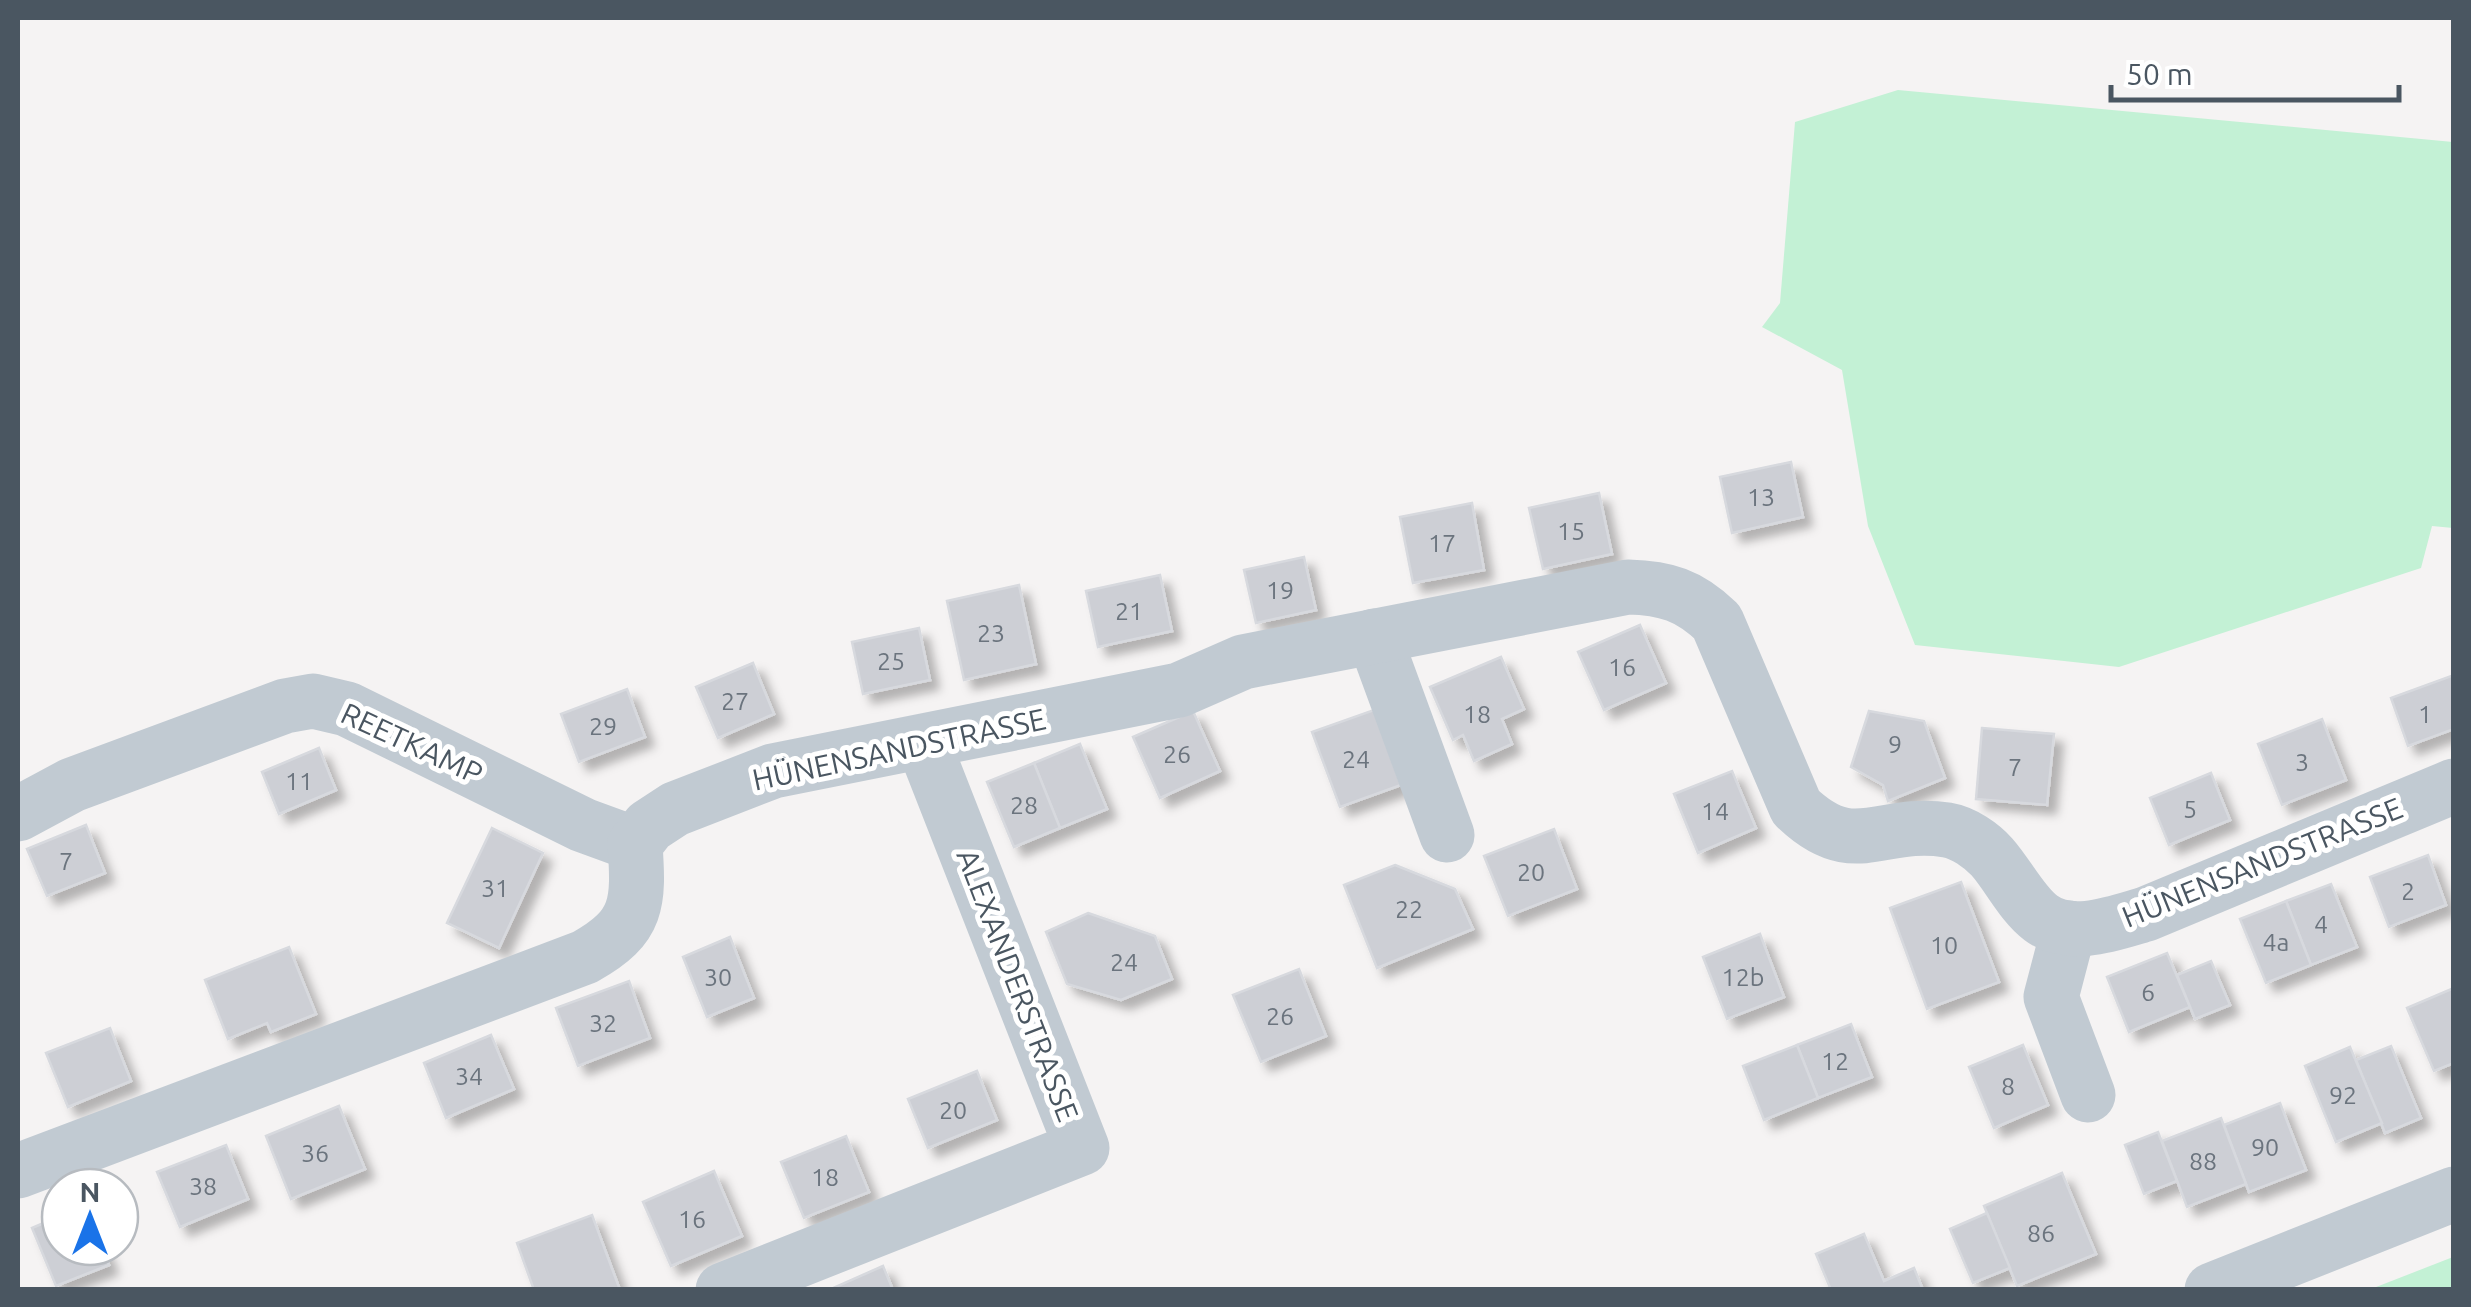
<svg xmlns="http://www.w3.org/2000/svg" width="2471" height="1307" font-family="Ubuntu,sans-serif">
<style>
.green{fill:#c3f1d5}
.building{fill:#cdcfd5;stroke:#d7d9de;stroke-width:2.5;filter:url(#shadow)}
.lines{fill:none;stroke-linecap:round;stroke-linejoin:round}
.minor{stroke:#c1cad2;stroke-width:55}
.labels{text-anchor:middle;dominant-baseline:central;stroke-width:10;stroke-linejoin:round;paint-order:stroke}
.number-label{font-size:25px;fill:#6b747e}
.street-label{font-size:30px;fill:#4a5661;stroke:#fff}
</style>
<defs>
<filter id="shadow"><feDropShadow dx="9" dy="9" stdDeviation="5" flood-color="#0004"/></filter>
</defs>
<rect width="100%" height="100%" fill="#f5f3f3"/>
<g class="green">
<polygon points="1898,90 2453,142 2453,528 2432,526 2421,568 2119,667 1915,645 1868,526 1842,370 1762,327 1780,303 1795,122"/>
<polygon points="2453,1257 2453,1289 2371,1289"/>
</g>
<g class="building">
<polygon points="1791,462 1803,517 1732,533 1720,477"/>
<polygon points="1599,493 1612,554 1543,569 1529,508"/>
<polygon points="1472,503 1484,570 1413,583 1400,517"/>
<polygon points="1304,557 1316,610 1256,623 1244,570"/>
<polygon points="1160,575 1172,631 1098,647 1086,591"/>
<polygon points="1019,585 1036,664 964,680 947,601"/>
<polygon points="1640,625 1666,683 1604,710 1578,652"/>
<polygon points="919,628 930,680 863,694 852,642"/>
<polygon points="1501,657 1524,709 1502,719 1512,744 1474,761 1463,735 1453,740 1430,687"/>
<polygon points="753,663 774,714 718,738 696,687"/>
<polygon points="2454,675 2454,729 2408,746 2391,698"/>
<polygon points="627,689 645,737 579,762 561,714"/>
<polygon points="1374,710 1401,785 1340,807 1312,732"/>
<polygon points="1193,711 1220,771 1160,798 1133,737"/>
<polygon points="1869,711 1924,721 1945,778 1888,801 1883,785 1851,767"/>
<polygon points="2322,719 2346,780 2282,805 2258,744"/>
<polygon points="1982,728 2054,734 2047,805 1976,799"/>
<polygon points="1080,744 1107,809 1060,828 1034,763"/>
<polygon points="319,748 336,790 279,814 262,772"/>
<polygon points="1034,763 1060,828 1014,847 987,782"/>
<polygon points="1732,771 1756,828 1698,853 1674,794"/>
<polygon points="2211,773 2230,820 2169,845 2150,798"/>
<polygon points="86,825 105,873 47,896 27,849"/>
<polygon points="492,828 543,853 499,948 447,923"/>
<polygon points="1554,829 1577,889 1508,916 1484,856"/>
<polygon points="2428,855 2446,905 2389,927 2370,877"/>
<polygon points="1395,865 1455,889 1473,929 1377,968 1344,885"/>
<polygon points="1961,882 1999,982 1927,1009 1890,908"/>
<polygon points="2331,884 2357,947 2311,965 2286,901"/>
<polygon points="2286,901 2311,965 2266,983 2240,919"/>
<polygon points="1088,913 1155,936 1172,979 1121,1000 1067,984 1046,932"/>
<polygon points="1760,934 1784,997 1727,1019 1703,957"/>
<polygon points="730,937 754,998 707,1017 683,957"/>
<polygon points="289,947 316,1014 271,1032 267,1023 228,1039 205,980"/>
<polygon points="2167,953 2190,1007 2129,1032 2107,977"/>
<polygon points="2211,961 2230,1005 2195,1019 2177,975"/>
<polygon points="1299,969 1326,1036 1261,1062 1233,995"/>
<polygon points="629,981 650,1038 578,1066 556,1008"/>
<polygon points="2454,988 2454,1063 2434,1071 2407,1008"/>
<polygon points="1851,1024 1872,1077 1818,1098 1797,1045"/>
<polygon points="110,1028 131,1081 68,1107 46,1053"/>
<polygon points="491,1035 514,1089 446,1118 424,1063"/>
<polygon points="1797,1045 1818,1098 1764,1120 1743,1066"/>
<polygon points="2023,1045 2048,1105 1994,1128 1969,1067"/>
<polygon points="2391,1046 2421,1118 2385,1133 2356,1060"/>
<polygon points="2350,1047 2382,1123 2336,1142 2305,1066"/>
<polygon points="977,1071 997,1120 928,1148 908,1099"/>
<polygon points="2280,1103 2306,1170 2249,1192 2224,1125"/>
<polygon points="339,1106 365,1169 291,1199 266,1136"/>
<polygon points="2221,1118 2246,1184 2187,1207 2162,1141"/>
<polygon points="2158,1132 2177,1181 2144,1194 2125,1145"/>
<polygon points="846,1136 869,1192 804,1218 781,1162"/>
<polygon points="226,1145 248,1199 180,1227 157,1172"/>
<polygon points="714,1171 742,1236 671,1266 643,1202"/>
<polygon points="2062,1173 2096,1254 2017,1286 1984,1206"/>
<polygon points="1987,1213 2010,1268 1973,1283 1950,1229"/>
<polygon points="592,1215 620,1290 534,1290 517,1243"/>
<polygon points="60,1216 60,1247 102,1247 109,1265 56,1286 32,1228"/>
<polygon points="1864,1234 1884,1281 1914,1268 1923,1290 1831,1290 1816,1254"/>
<polygon points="883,1266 893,1290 834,1290 833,1288"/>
</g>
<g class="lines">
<g class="minor">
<polyline points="1374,636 1447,835"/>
<polyline points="18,814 72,785 285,706 313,701 347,709 583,825 635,844"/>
<polyline points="2069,928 2051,997 2088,1095"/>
<path d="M 18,1171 L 585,957 C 639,927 639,903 635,844 L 649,826 L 675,809 L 773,771 L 1179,690 L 1243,662 L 1628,587 C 1666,588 1689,595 1717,622 L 1796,807 C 1854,863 1880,819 1947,830 C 1964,833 1981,845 1992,857 C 2008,875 2022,904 2041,918 C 2070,940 2115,923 2146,914 L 2454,786"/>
<polyline points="723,1290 1082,1148 923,742"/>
<polyline points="2212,1290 2454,1194"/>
</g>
</g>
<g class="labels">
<g class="number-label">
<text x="1761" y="497">13</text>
<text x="1571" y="531">15</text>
<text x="1442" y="543">17</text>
<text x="1280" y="590">19</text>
<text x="1129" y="611">21</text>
<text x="991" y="633">23</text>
<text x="891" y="661">25</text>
<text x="1622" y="667">16</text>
<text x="735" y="701">27</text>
<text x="1477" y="714">18</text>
<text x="2425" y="714">1</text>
<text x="603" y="726">29</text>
<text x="1895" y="744">9</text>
<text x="1177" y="754">26</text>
<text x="1356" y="759">24</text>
<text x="2302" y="762">3</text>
<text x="2015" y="767">7</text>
<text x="299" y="781">11</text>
<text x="1024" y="805">28</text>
<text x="2190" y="809">5</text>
<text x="1715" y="811">14</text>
<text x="66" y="861">7</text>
<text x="1531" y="872">20</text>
<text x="495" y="888">31</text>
<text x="2408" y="891">2</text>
<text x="1409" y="909">22</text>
<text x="2321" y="924">4</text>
<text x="2276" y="942">4a</text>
<text x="1944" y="945">10</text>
<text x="1124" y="962">24</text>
<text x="718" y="977">30</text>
<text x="1743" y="977">12b</text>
<text x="2148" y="992">6</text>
<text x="1280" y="1016">26</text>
<text x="603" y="1023">32</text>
<text x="1835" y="1061">12</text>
<text x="469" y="1076">34</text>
<text x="2008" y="1086">8</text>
<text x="2343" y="1095">92</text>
<text x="953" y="1110">20</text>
<text x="2265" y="1147">90</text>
<text x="315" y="1153">36</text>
<text x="2203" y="1161">88</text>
<text x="825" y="1177">18</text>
<text x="203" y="1186">38</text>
<text x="692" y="1219">16</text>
<text x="2041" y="1233">86</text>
</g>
<g class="street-label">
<text transform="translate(412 743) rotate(25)">REETKAMP</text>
<text transform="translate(899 749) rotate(-12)">HÜNENSANDSTRASSE</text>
<text transform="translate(2262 862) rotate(-22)">HÜNENSANDSTRASSE</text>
<text transform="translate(1018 985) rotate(69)">ALEXANDERSTRASSE</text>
</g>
</g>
<rect width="2471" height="1307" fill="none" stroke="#4a5661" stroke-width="40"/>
<g transform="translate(90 1217)"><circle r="48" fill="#ffffff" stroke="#b7bbc0" stroke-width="2.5"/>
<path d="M0-8L18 38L0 25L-18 38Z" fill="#1a73e8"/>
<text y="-15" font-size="28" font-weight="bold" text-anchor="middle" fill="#4a5661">N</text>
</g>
<path d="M2111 85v15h288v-15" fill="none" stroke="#4a5661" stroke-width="5"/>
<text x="2126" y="85" font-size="30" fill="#4a5661" stroke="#ffffff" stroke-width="8" paint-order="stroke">50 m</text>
</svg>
